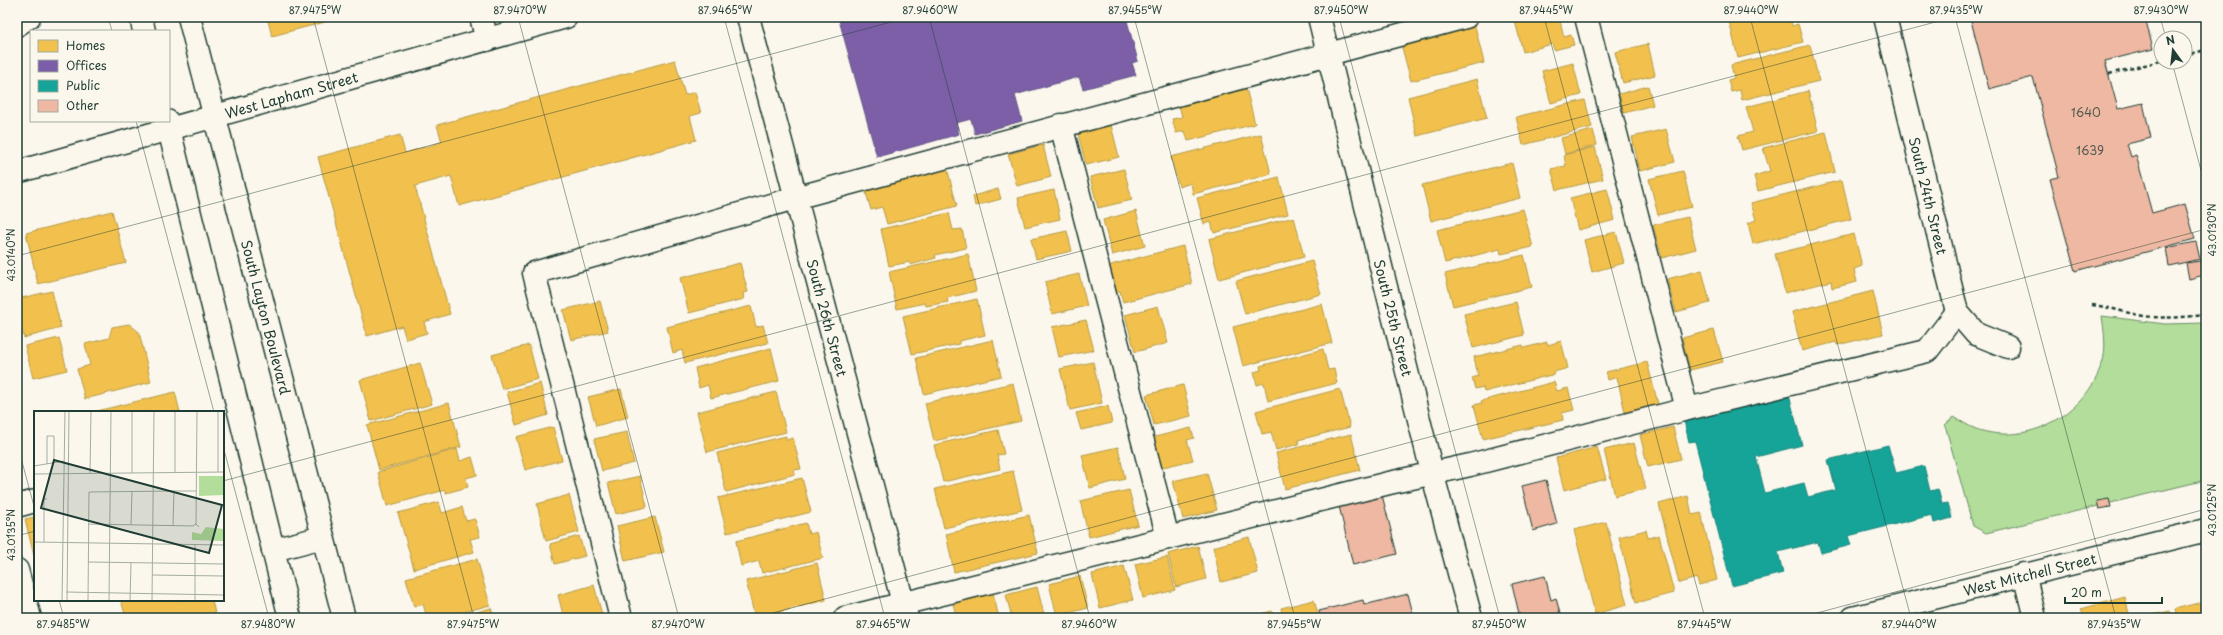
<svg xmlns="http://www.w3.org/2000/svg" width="2223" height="635" font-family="'Playpen Sans',sans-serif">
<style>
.green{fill:#b3dd9a;stroke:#698d67}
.homes{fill:#f2c14e;stroke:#b39946}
.offices{fill:#7b5ea7;stroke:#5f5484}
.public{fill:#17a398;stroke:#19847a}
.building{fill:#eeb8a2;stroke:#1f3d34}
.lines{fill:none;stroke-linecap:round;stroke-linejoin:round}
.minor-casing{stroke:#1f3d34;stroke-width:25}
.major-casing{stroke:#1f3d34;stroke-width:25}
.path{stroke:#1f3d34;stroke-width:2.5;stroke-dasharray:4 3;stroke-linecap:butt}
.minor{stroke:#fbf7ec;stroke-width:22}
.major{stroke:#fbf7ec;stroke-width:22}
.ticks{fill:none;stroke:#1f3d34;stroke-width:1;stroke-opacity:0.45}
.labels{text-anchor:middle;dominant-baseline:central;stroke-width:4;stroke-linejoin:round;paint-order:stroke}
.number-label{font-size:12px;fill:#535c50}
.street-label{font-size:14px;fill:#1f3d34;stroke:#fbf7ec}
.inset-road{fill:none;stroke:#a3ada2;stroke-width:1}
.view{fill:#1f3d34;fill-opacity:0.15;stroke:#1f3d34;stroke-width:2}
.inset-edge{fill:none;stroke:#1f3d34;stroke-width:2}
.neatline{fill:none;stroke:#1f3d34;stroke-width:1.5}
.ticks-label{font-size:10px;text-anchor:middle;fill:#1f3d34}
</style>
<rect width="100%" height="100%" fill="#fbf7ec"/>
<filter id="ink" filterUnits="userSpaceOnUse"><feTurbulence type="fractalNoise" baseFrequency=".025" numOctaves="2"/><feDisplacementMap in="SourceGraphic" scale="8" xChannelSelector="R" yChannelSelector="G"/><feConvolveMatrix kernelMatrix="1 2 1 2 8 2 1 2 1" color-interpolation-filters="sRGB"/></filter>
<g filter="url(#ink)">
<path class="green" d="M 2102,316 L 2165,324 L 2206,323 L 2206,480 L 1986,533 L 1973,526 L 1945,425 L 1954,417 C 1961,421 1968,426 1976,429 C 2028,447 2085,415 2102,364 C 2107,349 2104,331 2102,316 Z"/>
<g class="homes">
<polygon points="267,17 324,17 325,22 272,36"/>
<polygon points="1514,17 1559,17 1564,37 1571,35 1574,45 1554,50 1552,44 1523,52"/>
<polygon points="1680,17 1702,17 1682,22"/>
<polygon points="1744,17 1790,17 1792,26 1798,24 1803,42 1738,58 1729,21"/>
<polygon points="1475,26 1484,63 1411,81 1401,44"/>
<polygon points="1648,44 1655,75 1623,83 1615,52"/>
<polygon points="1810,45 1819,81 1742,100 1740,90 1731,92 1728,80 1734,78 1731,65"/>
<polygon points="675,60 685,95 695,92 701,113 690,116 696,140 459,206 451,176 415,186 450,314 424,322 427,333 406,339 402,326 367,336 318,157 400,135 405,153 442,142 437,125"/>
<polygon points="1573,63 1581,95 1551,103 1542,71"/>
<polygon points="1477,79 1487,118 1417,136 1408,97"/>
<polygon points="1648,86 1653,105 1624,113 1619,94"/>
<polygon points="1246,88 1255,124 1188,141 1185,131 1176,133 1172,119 1182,117 1179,105"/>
<polygon points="1808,91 1818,131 1742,150 1738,136 1753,132 1746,107"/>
<polygon points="1585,100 1592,127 1523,145 1516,117"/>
<polygon points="1111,125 1119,157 1086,165 1078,134"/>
<polygon points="1666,129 1675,162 1640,171 1632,137"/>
<polygon points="1593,130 1597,145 1565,154 1561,138"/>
<polygon points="1826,132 1835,172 1758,191 1754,176 1770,171 1763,148"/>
<polygon points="1261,134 1271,174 1193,194 1191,183 1179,187 1171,157"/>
<polygon points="1043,145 1051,177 1017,186 1008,154"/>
<polygon points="1595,147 1603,179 1557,190 1551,169 1566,166 1564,155"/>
<polygon points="1512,163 1520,198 1431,221 1422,185"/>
<polygon points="947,168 957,206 887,224 882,207 871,210 865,189"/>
<polygon points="1124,169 1132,200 1098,208 1090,177"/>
<polygon points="1683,171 1692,207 1658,215 1649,179"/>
<polygon points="1279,177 1288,214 1214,233 1211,222 1204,224 1197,198"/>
<polygon points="1842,180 1851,219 1753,244 1748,223 1756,220 1751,203"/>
<polygon points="998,189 1001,199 975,206 973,196"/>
<polygon points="1607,189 1615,220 1578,230 1570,198"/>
<polygon points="1054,190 1060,219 1025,227 1018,198"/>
<polygon points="1523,209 1533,247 1501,254 1500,249 1445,263 1437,230"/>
<polygon points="112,211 126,263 38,284 26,233"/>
<polygon points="1136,211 1145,246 1112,255 1103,220"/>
<polygon points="949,213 953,230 962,229 966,248 935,255 936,258 910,265 910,262 889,266 881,229"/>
<polygon points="1294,217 1304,257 1219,279 1209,239"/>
<polygon points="1688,217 1696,249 1662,258 1653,225"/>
<polygon points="1067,231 1072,251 1036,259 1031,239"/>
<polygon points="1616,232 1624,263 1592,272 1584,240"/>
<polygon points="1854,234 1862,266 1854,269 1857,282 1832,288 1831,281 1785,293 1775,254"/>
<polygon points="1183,246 1192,284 1123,302 1120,291 1113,292 1107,266"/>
<polygon points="968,254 976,291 947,298 948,302 926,306 925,303 897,309 889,272"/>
<polygon points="1524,255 1532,287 1453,306 1445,274"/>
<polygon points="1312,261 1321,294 1245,314 1236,281"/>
<polygon points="740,263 748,292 743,293 744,299 689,313 680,278"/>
<polygon points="1702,270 1710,303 1676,312 1667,279"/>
<polygon points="1079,274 1087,306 1052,314 1045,282"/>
<polygon points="52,291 61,328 24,338 17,309 17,299"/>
<polygon points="1873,291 1883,334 1837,345 1836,342 1802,351 1792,312"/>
<polygon points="977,299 985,335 959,341 959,344 912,354 903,316"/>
<polygon points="600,301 608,331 571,340 563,310"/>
<polygon points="1516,302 1524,335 1473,348 1464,314"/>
<polygon points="1322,304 1332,343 1243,366 1233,327"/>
<polygon points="751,306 756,327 763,325 768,343 685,363 682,350 673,353 667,327"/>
<polygon points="1158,306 1168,343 1135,352 1125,315"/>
<polygon points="1086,320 1094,350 1059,357 1052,327"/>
<polygon points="129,324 139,332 151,382 85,399 77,369 90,365 85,344 109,338 112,327"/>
<polygon points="1714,330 1723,362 1690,370 1682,338"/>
<polygon points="59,338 67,370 33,378 25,346"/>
<polygon points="993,340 1001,376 924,394 916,358"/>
<polygon points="1561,341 1568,368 1554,372 1555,374 1484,392 1483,387 1475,389 1472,378 1478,376 1474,357 1523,345 1524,348 1547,342 1548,345"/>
<polygon points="529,345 538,379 502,389 492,355"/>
<polygon points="771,348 779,381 711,398 708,385 699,388 695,368"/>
<polygon points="1323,349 1328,370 1334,369 1337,383 1268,401 1264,383 1257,385 1254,372 1261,370 1260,366"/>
<polygon points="1093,362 1102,403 1070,410 1060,369"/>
<polygon points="1647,362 1658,404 1625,412 1617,377 1608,380 1606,372"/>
<polygon points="420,363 432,404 371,421 360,380"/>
<polygon points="1554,382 1557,391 1568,388 1574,410 1562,413 1563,420 1483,439 1474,405 1482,403 1481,401"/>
<polygon points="540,383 548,415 516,425 507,392"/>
<polygon points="1013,383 1021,421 934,441 925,403"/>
<polygon points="1183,385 1191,416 1154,425 1146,395"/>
<polygon points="621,389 628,417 596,426 588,397"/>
<polygon points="1340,389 1350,427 1298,440 1299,444 1276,450 1271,432 1262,434 1256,411"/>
<polygon points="175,392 180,412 98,412 97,411"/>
<polygon points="776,392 786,432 707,452 697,412"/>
<polygon points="449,403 461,447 379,470 367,425"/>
<polygon points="1108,406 1112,423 1081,430 1076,413"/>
<polygon points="553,427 562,460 525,470 516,437"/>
<polygon points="1673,427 1681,459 1648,467 1640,435"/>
<polygon points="1191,428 1194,438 1187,440 1193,460 1159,468 1151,438"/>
<polygon points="998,430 1004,454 997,455 1000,469 943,482 934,445"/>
<polygon points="627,432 634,463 602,471 594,439"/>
<polygon points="1351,434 1360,470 1285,489 1276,453"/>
<polygon points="786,436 786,440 793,438 801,469 794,470 795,474 726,492 717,453"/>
<polygon points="1634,443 1646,489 1615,496 1604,450"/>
<polygon points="1118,447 1125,479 1090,488 1082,455"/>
<polygon points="1597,447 1606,479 1564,490 1556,458"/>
<polygon points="457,449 460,461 472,457 477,475 466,478 468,487 446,493 445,490 387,506 378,472"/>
<polygon points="1013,471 1022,510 944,528 935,489"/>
<polygon points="1207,473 1217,510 1183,519 1173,481"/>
<polygon points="640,476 647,507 616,514 608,483"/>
<polygon points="802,478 811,512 727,533 718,498"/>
<polygon points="1129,490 1138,525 1089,537 1080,501"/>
<polygon points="569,495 579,532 546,541 537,504"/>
<polygon points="1688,496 1692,515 1701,513 1717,580 1699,585 1697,578 1679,583 1659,504"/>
<polygon points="439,502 442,513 462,507 466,521 475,519 480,537 470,539 474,552 414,569 398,513"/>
<polygon points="1029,515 1038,553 954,572 946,534"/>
<polygon points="35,517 35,556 34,556 25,519"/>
<polygon points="655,517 664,552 625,561 617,526"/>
<polygon points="1606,522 1627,605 1595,614 1574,530"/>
<polygon points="806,523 809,534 816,532 823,558 762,573 759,561 741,566 736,541"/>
<polygon points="1646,530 1648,538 1659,535 1674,593 1636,603 1619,537"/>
<polygon points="579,536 585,556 555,564 550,544"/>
<polygon points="1249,537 1258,573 1221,582 1213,547"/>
<polygon points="1198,546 1206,579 1176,587 1168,554"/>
<polygon points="1167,557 1175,590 1143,598 1135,564"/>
<polygon points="477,559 490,605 441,618 427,618 423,604 414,607 406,578"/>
<polygon points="817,563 826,600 755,618 746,581"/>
<polygon points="1124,566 1133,600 1100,608 1092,574"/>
<polygon points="1080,576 1088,608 1057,616 1049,584"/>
<polygon points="594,585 603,618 564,618 558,595"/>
<polygon points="1037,587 1045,618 1012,618 1006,595"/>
<polygon points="993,593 999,618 957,618 953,604"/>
<polygon points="2125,597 2130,618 2084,618 2081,609"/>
<polygon points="121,600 212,600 216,618 126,618"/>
<polygon points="1314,600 1319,618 1283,618 1281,608"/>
<polygon points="2206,601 2206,618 2177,618 2175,609"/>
<polygon points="491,608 494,618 455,618"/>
<polygon points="1272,611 1274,618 1245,618"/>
<polygon points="2170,611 2172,618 2140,618"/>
</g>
<polygon class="offices" points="851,17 1126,17 1138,61 1132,63 1136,75 1083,89 1079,77 1015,95 1022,121 975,134 971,119 956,123 959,134 877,157 839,20"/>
<polygon class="public" points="1789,395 1802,445 1756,457 1765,493 1804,483 1808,497 1836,490 1828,460 1888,445 1896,473 1924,466 1930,491 1938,489 1942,504 1948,503 1952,518 1934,523 1932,515 1848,536 1851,545 1821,553 1818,542 1778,552 1783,573 1732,586 1695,441 1689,442 1684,421"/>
<g class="building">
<polygon points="1970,17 2145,17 2153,49 2105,61 2118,109 2143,103 2151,138 2127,144 2131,157 2136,155 2152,213 2185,204 2195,239 2075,271 2050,179 2059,177 2033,77 1989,89"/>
<polygon points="2196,242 2200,259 2169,266 2166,248"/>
<polygon points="2200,261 2204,275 2189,279 2186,263"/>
<polygon points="1546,480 1557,524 1533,531 1522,486"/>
<polygon points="1382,495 1397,554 1353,565 1339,506"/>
<polygon points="2109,499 2111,507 2099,509 2097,501"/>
<polygon points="1545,576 1551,600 1556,598 1561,618 1520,618 1512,584"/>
<polygon points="1408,594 1414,618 1321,618 1319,611 1363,600 1364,605"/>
</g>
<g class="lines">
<defs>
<g id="minor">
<polyline points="481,17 487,40"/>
<path id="s1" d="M 748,17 L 907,618"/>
<path id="s2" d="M 1319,17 L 1432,472 L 1471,618"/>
<polyline points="1586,17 1687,409"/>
<path id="s3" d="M 1885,17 L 1957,312 L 1976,334 L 2008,347"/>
<polyline points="17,25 29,17"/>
<polyline points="1061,125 1168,538"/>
<path id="s4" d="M 17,172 L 566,17"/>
<polyline points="17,506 35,501"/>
<polyline points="273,550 323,537"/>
<polyline points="17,570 30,618"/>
<polyline points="2024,574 2035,618"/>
<polyline points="621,618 534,273 795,198 1466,17"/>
<polyline points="845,618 1389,483 1470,465 1687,409 1927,351 1957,312"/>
<path id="s5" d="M 1853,618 L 2206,530"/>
</g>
<g id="major">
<polyline points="141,17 144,31"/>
<path id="s6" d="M 189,17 L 344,618"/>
<polyline points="167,121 290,618"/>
</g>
</defs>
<use href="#minor" class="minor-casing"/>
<use href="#major" class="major-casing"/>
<g class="path">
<polyline points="2185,55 2206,50"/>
<polyline points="2109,74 2161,61"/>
<path d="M 2092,305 C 2110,307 2126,313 2144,316 C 2165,319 2185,317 2206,315"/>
</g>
<use href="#minor" class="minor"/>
<use href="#major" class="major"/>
</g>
</g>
<path class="ticks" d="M 108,17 L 112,31M 313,17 L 474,618M 518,17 L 679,618M 724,17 L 885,618M 929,17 L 1090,618M 1134,17 L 1295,618M 1339,17 L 1500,618M 1544,17 L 1705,618M 1750,17 L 1911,618M 1955,17 L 2116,618M 2160,17 L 2166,38M 2172,62 L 2206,189M 136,121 L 214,412M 17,256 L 910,17M 17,443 L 35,510M 223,446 L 269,618M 223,481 L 1954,17M 17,536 L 35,531M 59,600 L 64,618M 754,618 L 2206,229M 1798,618 L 2206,509"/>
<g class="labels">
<g class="number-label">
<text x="2086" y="112">1640</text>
<text x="2090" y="150">1639</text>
</g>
<g class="street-label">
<text stroke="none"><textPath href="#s4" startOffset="285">West Lapham Street</textPath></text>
<text stroke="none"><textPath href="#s3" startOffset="184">South 24th Street</textPath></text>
<text stroke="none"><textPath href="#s6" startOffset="310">South Layton Boulevard</textPath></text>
<text stroke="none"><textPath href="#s1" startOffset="311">South 26th Street</textPath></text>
<text stroke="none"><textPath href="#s2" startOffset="310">South 25th Street</textPath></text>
<text stroke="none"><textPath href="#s5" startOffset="182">West Mitchell Street</textPath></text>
</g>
</g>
<g transform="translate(34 411)">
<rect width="190" height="190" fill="#fbf7ec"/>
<path d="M 165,65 L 190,65 L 190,84 L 165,85 ZM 172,116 L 190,118 L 190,130 L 158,129 L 158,121 L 167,123 Z" fill="#b3dd9a"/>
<path class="inset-road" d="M 163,0 L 162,113 L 165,116M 184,0 L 184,61M 13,53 L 13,25 L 20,25 L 20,52M 0,55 L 30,50M 56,62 L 57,0M 98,62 L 98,0M 141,62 L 141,0M 0,63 L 190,61M 140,80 L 162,80M 54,113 L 159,115 L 162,113M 97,114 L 98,80M 0,131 L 190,134M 10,131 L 10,88 L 13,88M 54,151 L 190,153M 118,164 L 190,165M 32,181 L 190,184M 28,190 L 31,0M 33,190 L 35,0M 54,190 L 55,81 L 140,80 L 139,114M 75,190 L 77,0M 96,190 L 97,152M 118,190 L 120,0M 161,190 L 161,134"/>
<path class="view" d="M 20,49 L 188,94 L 175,142 L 7,97 Z"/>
<rect width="190" height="190" class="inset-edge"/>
</g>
<rect width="2223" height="635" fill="none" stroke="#fbf7ec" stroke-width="44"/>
<rect x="30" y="30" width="140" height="92" fill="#fbf7ec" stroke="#a3ada2"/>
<rect x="38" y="40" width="20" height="12" fill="#f2c14e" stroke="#a3ada2"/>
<text x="66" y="50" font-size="12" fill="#1f3d34">Homes</text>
<rect x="38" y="60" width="20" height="12" fill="#7b5ea7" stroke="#a3ada2"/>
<text x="66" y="70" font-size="12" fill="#1f3d34">Offices</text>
<rect x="38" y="80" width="20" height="12" fill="#17a398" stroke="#a3ada2"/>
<text x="66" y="90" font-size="12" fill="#1f3d34">Public</text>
<rect x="38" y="100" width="20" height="12" fill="#eeb8a2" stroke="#a3ada2"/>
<text x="66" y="110" font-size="12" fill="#1f3d34">Other</text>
<g transform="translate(2173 50) rotate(345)"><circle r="19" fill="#fbf7ec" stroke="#a3ada2"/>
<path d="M0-3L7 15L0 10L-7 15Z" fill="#1f3d34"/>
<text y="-6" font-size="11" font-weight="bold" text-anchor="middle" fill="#1f3d34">N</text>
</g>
<path d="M2065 597v6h97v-6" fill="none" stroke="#1f3d34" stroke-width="2"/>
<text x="2071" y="597" font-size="12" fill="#1f3d34" stroke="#fbf7ec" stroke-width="3" paint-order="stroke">20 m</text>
<rect x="22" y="22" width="2179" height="591" class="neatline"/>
<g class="ticks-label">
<text x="315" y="14">87.9475°W</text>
<text x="520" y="14">87.9470°W</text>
<text x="725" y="14">87.9465°W</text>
<text x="930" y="14">87.9460°W</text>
<text x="1135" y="14">87.9455°W</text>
<text x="1341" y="14">87.9450°W</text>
<text x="1546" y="14">87.9445°W</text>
<text x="1751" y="14">87.9440°W</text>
<text x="1956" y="14">87.9435°W</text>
<text x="2161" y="14">87.9430°W</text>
<text transform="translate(2212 230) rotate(-90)" y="4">43.0130°N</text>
<text transform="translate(11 255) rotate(-90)" y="4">43.0140°N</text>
<text transform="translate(2212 510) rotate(-90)" y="4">43.0125°N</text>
<text transform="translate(11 535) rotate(-90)" y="4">43.0135°N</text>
<text x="63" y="628">87.9485°W</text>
<text x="268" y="628">87.9480°W</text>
<text x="473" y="628">87.9475°W</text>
<text x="678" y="628">87.9470°W</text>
<text x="883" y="628">87.9465°W</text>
<text x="1089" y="628">87.9460°W</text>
<text x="1294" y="628">87.9455°W</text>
<text x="1499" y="628">87.9450°W</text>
<text x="1704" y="628">87.9445°W</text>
<text x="1909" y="628">87.9440°W</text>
<text x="2114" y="628">87.9435°W</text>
</g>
</svg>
